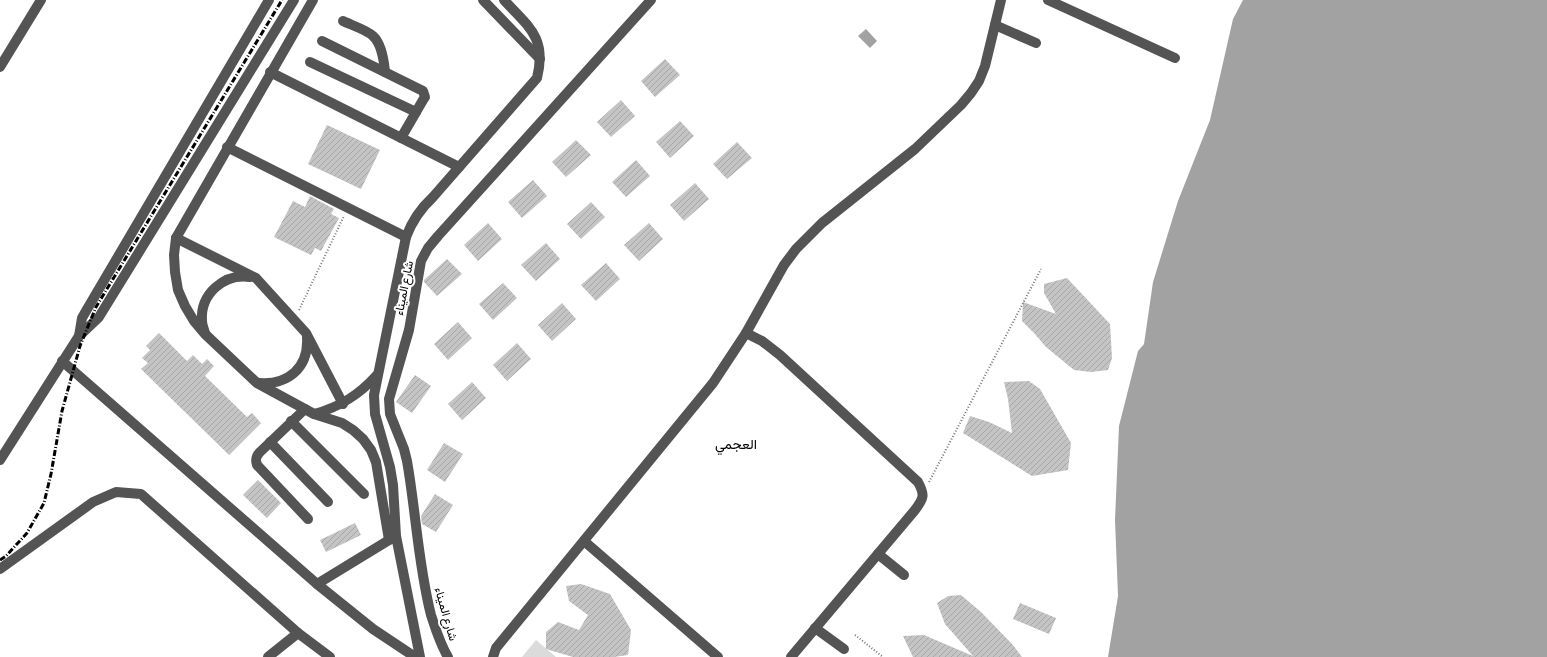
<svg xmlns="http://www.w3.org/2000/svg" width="1547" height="657" font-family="'Asap Condensed',Vazirmatn,sans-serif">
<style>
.garden{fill:#dbdbdb}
.water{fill:#a2a2a2}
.building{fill:url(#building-hatch)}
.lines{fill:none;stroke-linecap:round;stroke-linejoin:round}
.path{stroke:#767676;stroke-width:2;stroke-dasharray:1 2;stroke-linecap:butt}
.minor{stroke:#545454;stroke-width:10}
.rail{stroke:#000;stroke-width:3;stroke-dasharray:6 2 1 2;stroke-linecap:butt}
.labels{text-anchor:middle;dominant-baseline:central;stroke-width:4;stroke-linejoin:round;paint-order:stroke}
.street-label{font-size:12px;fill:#000;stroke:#fff}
.quarter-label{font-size:14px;fill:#000;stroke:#fff}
</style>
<defs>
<pattern id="building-hatch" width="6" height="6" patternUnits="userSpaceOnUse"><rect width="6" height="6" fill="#c4c4c4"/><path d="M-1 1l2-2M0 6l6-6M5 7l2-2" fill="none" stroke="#a7a7a7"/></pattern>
</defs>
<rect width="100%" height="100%" fill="#fff"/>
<polygon class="garden" points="536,640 556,657 522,657"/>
<g class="water">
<polygon points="1243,0 1547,0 1547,657 1108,657 1118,596 1115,520 1119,426 1138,351 1144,344 1153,282 1178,201 1210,120 1233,19"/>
<polygon points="866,29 877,41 870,48 858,36"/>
</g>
<g class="building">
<polygon points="665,59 680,75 655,97 641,81"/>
<polygon points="621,100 635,116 611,137 597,122"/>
<polygon points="680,121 694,136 670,158 656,142"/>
<polygon points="327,125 380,150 361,189 308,164"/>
<polygon points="576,140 591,155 566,177 552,162"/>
<polygon points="737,142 752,158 727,179 713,164"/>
<polygon points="636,160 650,176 626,197 612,182"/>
<polygon points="533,180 547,196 522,218 508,202"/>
<polygon points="695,183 709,199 684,221 670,205"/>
<polygon points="310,196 334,209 331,214 339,218 321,251 315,248 311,255 274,237 293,201 305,207"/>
<polygon points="591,202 605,217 581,239 567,224"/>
<polygon points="488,223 502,239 478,261 464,245"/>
<polygon points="649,223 663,239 639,261 624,245"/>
<polygon points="546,243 560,259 536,281 521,265"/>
<polygon points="447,259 462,274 437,296 424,282 424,280"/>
<polygon points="606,263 620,279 596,301 581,285"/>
<polygon points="1067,278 1110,324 1112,358 1108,370 1091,372 1074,370 1046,347 1034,333 1022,321 1023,302 1056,314 1044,293 1044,284"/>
<polygon points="503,283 517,298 493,320 479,304"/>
<polygon points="562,303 576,319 552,341 538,325"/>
<polygon points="458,322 472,338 448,360 434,344"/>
<polygon points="159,333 187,361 193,355 202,364 207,359 214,366 205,376 247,417 252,413 261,423 229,455 141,369 148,363 142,358 150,350 146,346"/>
<polygon points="517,343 531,359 507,381 493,365"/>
<polygon points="415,375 431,386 412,413 396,402"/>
<polygon points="1029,381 1040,389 1071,443 1068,470 1032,476 963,433 970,416 989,422 1012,433 1008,399 1004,382"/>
<polygon points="472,382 486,398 462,420 448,404"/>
<polygon points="444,443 463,454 445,482 427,470"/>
<polygon points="258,480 281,503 267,518 243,495"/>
<polygon points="435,494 453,505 436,532 422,524 421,516"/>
<polygon points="355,523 361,535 326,552 320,540"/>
<polygon points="581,584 610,594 631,630 628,655 614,657 573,657 546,649 546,632 558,622 579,630 588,615 569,601 566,586"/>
<polygon points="961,595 981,612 1013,645 1022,657 913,657 903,636 924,635 973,656 945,624 937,603 948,596"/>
<polygon points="1020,603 1056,618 1049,634 1013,619"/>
</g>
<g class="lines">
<g class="path">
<polyline points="299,310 344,216"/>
<polyline points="929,482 1041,269"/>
<polyline points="855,635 883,657"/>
</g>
<g class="minor">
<polyline points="313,0 176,238 174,255 175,272 178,290 185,306 194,321 205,334 257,383 314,414 342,423 353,430 363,439 371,450 376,462 389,540"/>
<polyline points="483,0 540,59"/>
<polyline points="1048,0 1175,58"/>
<path d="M 343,21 C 351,25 367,30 373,36 C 382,44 384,61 385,72"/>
<polyline points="995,25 1036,43"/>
<polyline points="322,41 423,91 425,97 423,100 401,138"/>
<polyline points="310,62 416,112"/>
<polyline points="0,67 41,0"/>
<polyline points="270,72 459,167"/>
<polyline points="227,147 406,237"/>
<polyline points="176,238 256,278 306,333 343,404"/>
<path d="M 205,333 C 204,329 202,325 202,321 C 200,294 224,273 250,277"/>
<path d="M 746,333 L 762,341 L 780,355 L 918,482 C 925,495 924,498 915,510 L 791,657"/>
<polyline points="79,336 82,318 86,311 269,0"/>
<polyline points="62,361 317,584 373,629 415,657"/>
<path d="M 259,383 C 288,385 309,368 307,337"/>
<path d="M 305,409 L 260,452 C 256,456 255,459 257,465 L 308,519"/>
<path d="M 314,414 C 340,407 359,395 377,375"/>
<polyline points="291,421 364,494"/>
<polyline points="270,442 328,502"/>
<polyline points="0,460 79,336 99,317 294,0"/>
<polyline points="584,541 718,657"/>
<polyline points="878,554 904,575"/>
<polyline points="0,569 93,502 116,492 141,494 298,633 330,657"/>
<polyline points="317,584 394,537"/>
<polyline points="815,628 844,649"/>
<polyline points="268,657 298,633"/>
<path d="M 420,657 L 396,536 L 393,485 L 390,467 L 375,414 L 374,395 L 406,237 C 412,221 420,209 433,197 L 537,78 C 547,38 529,27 504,0"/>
<path d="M 448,657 C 440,644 436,630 431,615 C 418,564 416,512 407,461 L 404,449 L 390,414 L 389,399 L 409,330 L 421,261 L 428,248 L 438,236 L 651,0"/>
<polyline points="493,657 496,648 713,383 746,333 784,265 796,249 822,223 915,149 961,105 971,93 979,81 985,66 1001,0"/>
</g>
<polyline class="rail" points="0,560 6,556 27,533 44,503 51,474 62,411 80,346 96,307 282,0"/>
</g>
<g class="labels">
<g class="street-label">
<text transform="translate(404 288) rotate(-79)">شارع الميناء</text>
<text transform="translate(446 614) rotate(74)">شارع الميناء</text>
</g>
<g class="quarter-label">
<text x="736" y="444">العجمي</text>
</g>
</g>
</svg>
